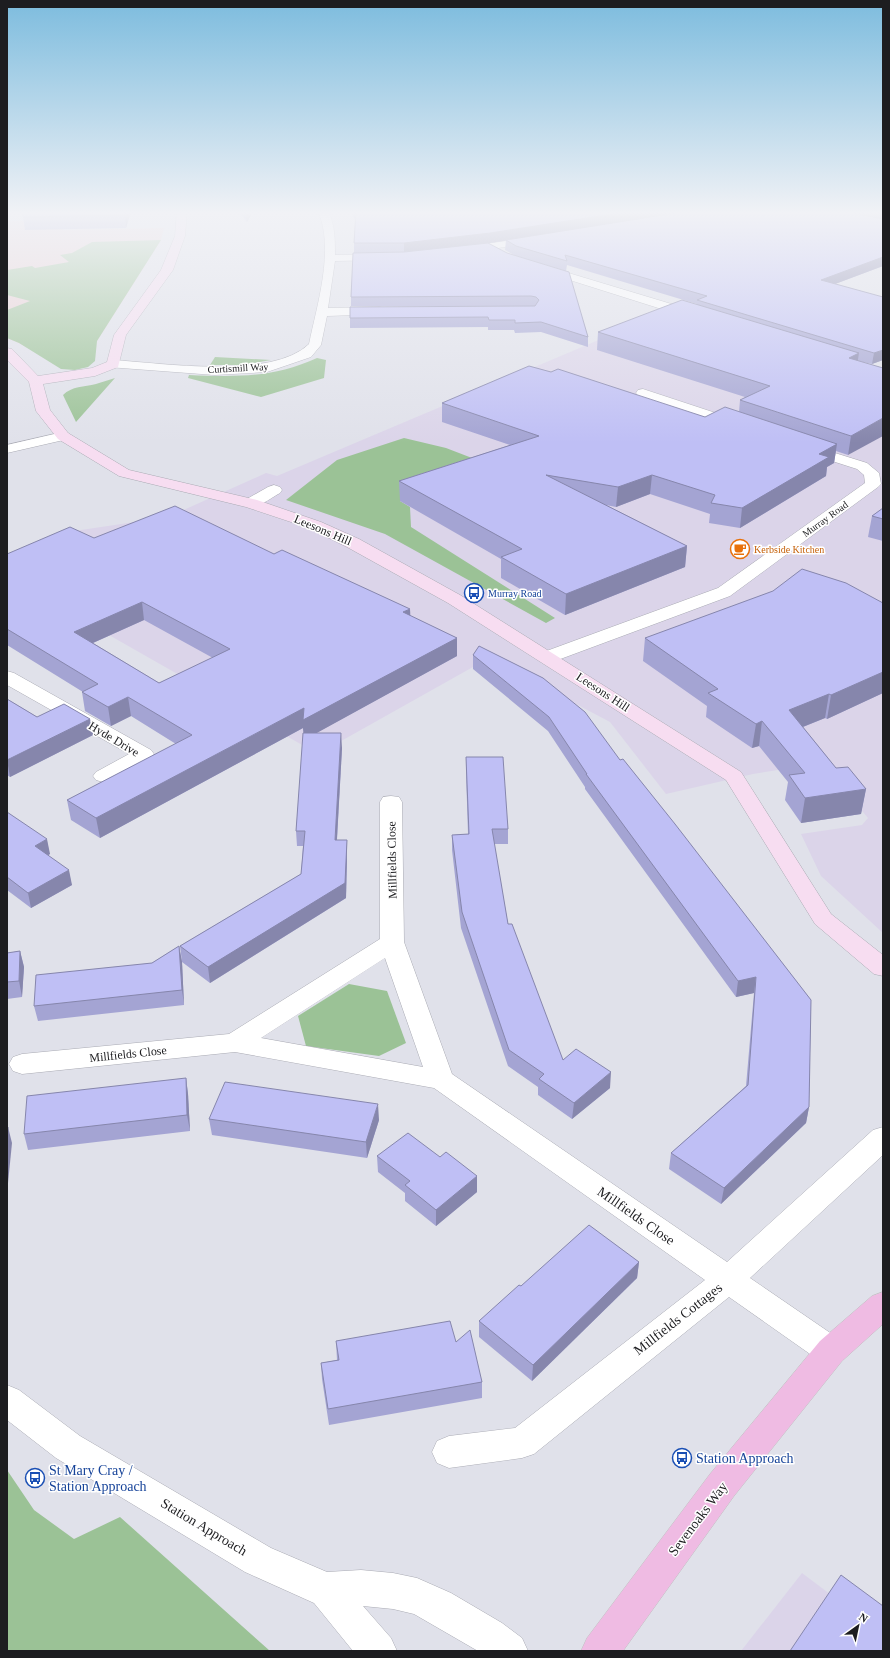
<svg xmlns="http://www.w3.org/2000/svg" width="890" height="1658" font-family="Georgia,serif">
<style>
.industrial{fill:#dbd4e9}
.education{fill:#ebd0d3}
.green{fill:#9bc296}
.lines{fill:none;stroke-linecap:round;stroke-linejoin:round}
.street-casing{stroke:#aaabb4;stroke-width:1}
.secondary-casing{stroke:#aaabb4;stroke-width:1}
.primary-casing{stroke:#c0c0c1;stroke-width:1}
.street{fill:#fff;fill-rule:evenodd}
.secondary{fill:#f7ddf1;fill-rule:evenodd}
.primary{fill:#efbbe3;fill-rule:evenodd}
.wall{fill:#a4a4d3;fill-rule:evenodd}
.shaded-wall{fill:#8686ac}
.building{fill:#bfbff5;stroke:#8686ac;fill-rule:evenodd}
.labels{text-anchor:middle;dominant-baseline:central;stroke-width:3;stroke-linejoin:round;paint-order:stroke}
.far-street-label{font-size:10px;fill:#1d1d20;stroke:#fff}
.far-food-label{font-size:10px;fill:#c56008;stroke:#fff;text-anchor:start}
.far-transit-label{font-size:10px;fill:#164399;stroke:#fff;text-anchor:start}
.street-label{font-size:12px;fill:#1d1d20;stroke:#fff}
.near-street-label{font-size:14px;fill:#1d1d20;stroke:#fff}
.near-transit-label{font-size:14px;fill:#164399;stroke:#fff;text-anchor:start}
</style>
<rect width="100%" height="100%" fill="#e0e1ea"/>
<g class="industrial">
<polygon points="627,328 883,379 883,933 821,876 801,834 862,825 868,818 822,763 753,774 666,794 610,722 489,658 318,754 44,598 61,533 168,517 266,473 277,476"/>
<polygon points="802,1573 883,1634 883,1651 741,1651"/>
</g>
<polygon class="education" points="66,220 63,230 164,228 161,240 97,341 37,353 19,343 7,338 7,221"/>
<g class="green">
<polygon points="161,240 97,341 95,361 88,367 75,370 61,369 19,343 7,338 7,310 30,301 7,295 7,270 32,266 35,268 69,262 60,255 72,253 92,242"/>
<polygon points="215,357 271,360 242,365 210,365"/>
<path d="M 317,358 L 326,360 L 324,378 L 261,397 L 188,378 L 189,375 C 236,377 273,378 317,358 Z"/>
<path d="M 115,378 L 76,422 L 63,395 C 72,386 84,387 96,384 C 102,382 109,380 115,378 Z"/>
<polygon points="404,438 446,448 485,463 400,501 410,507 411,527 555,618 546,623 385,534 286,500 337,460"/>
<polygon points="349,984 387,991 406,1043 379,1056 306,1046 298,1016"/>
<polygon points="7,1470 34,1510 74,1539 120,1517 270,1651 7,1651"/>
</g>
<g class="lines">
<defs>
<g id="street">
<path d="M 318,211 L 328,211 C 335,225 335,239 335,255 L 382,254 L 388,257 L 382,260 L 335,261 L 328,308 L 380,307 L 384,308 L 386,311 L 384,314 L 327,316 L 321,345 L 311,357 L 267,372 L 215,375 L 108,367 L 106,364 L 108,361 L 113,360 C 162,363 272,380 309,344 C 317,305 335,249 318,211 Z"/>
<polygon points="535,237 540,240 539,242 464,253 458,250 464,247"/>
<polygon points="542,265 698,312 700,315 698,318 690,318 538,270 536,268 538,266"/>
<polygon points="643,389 743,422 745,425 743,428 738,429 733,428 638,396 636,393 638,390"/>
<polygon points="63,432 68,433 70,436 68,439 7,453 7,445"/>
<polygon points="806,444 867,463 879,473 881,484 878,487 730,596 555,661 548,663 541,661 539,657 541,653 718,588 865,483 864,475 857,469 801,451 799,448 801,445"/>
<path d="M 274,485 L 280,487 L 282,490 L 280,493 C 269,499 258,509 245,506 L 243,503 L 245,500 L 268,487 Z"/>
<polygon points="7,671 14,673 151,750 154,754 151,758 110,780 103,782 96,780 93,776 96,772 129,754 7,685"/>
<path d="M 391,796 L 399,797 L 402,802 L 404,942 L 452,1074 L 727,1262 L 873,1130 L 883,1127 L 883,1155 L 750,1278 L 842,1341 L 847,1351 L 842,1361 L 831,1365 L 820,1361 L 729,1297 L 534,1454 L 522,1458 L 449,1468 L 437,1463 L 432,1452 L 437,1441 L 449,1436 L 515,1428 L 705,1280 L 434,1088 L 235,1052 L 22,1074 L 13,1071 L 9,1064 L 13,1057 L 22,1054 L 229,1034 L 380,939 L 380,802 L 383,797 ZM 385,958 L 423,1067 L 261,1038 Z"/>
<polygon points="7,1385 19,1390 80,1436 271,1548 327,1572 361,1570 393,1573 417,1578 451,1593 502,1623 522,1638 528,1651 478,1651 414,1614 393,1609 363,1606 391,1638 397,1651 353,1651 314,1603 245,1572 56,1458 7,1420"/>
</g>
<polygon id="secondary" points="177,211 187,211 185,236 173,270 126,335 118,367 95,376 43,384 50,410 68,433 129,470 257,500 321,522 359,539 460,595 741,772 831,914 883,955 883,976 874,974 815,924 726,780 448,603 347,547 309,528 246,507 119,476 58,439 36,411 29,382 7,360 7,348 12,349 38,376 92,368 107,362 114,335 161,270 175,236"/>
<polygon id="primary" points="883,1292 883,1324 842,1361 734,1496 623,1651 581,1651 587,1638 710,1474 820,1341 872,1296"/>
</defs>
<use href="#street" class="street-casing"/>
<use href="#secondary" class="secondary-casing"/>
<use href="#primary" class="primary-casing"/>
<use href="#street" class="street"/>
<use href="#secondary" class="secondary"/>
<use href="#primary" class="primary"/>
</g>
<g class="wall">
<polygon points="23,211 131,211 126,228 25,230 23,217"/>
<polygon points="238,211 253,211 247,222"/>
<polygon points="350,211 883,211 883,266 835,284 883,360 872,364 858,361 883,368 848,455 836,451 834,463 827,467 826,476 740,528 709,523 710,514 650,494 616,507 606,505 687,546 685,567 565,615 501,578 501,559 400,501 399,481 510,445 442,422 442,403 551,372 705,417 739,412 740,400 745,397 597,350 598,332 697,304 567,265 566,271 516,256 505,250 506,240 562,231 490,243 425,250 488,243 588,337 588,347 541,332 515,333 514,330 488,330 488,327 350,328 350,318 532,306 351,306 351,297 354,253 354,243 355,220"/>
<polygon points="883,508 883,541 868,537 872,516"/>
<path d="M 94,538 L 274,554 L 457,638 L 457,656 L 316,733 L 342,748 L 337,840 L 347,855 L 346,898 L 210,983 L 182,962 L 180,946 L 301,874 L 303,846 L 297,846 L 296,831 L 304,733 L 303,728 L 100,838 L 71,820 L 67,800 L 176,744 L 131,716 L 111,726 L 85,711 L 82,692 L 83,692 L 7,645 L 7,554 ZM 144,620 L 213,658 L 159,683 L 93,643 Z"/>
<polygon points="883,603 883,693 827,719 825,718 803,727 836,768 866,789 861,814 801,823 785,800 788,782 759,746 752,748 706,717 707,706 643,661 645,638"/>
<polygon points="473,655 620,760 811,1000 809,1107 806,1123 721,1204 669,1169 671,1153 746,1086 754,993 736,997 585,789 585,787 548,731 473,669"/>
<polygon points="7,699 37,717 90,719 93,735 10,777 7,775"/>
<polygon points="466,757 508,829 508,844 494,844 508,924 563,1060 610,1088 572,1119 538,1095 538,1087 508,1066 461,928 452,850 452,835 468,834 466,772"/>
<polygon points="7,812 50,854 48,855 72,885 31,908 7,890"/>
<polygon points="179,946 182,962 184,1005 38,1021 34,1006 152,963"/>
<polygon points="20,951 24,967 22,997 7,999 7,953"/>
<polygon points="186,1078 188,1094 190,1131 28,1150 24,1134"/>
<polygon points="209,1119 379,1120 367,1158 212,1135"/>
<polygon points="377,1156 477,1192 436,1226 405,1201 405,1193 378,1172"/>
<polygon points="639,1262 637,1278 532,1381 479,1337 479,1321 521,1286"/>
<polygon points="336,1341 456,1342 482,1382 482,1398 329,1425 322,1379 321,1363 337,1360"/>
</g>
<g class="shaded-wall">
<polygon points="126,211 131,211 126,228 125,215"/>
<polygon points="247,211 253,211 247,222 246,213"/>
<polygon points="632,211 689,211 490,243 404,252 404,243"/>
<polygon points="883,257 883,266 819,290 821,280"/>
<polygon points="883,350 883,360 872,364 874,353"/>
<polygon points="859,353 856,372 849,358"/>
<polygon points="883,418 883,436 848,455 851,436"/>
<polygon points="837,444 834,463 827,467 826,476 740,528 742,508 819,454"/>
<polygon points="652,475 650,494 616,507 618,487"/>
<polygon points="687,546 685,567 565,615 566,594"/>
<polygon points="142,602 144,620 77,650 74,632"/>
<polygon points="410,609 411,627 403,612"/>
<polygon points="457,638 457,656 304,740 303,728 100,838 96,818 304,708"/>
<polygon points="883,672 883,693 827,719 831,695"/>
<polygon points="829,694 825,718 785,734 789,710"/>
<polygon points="128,697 131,716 111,726 108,707"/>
<polygon points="90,719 93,735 10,777 7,760"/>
<polygon points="762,721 759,746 752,748 756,724"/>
<polygon points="341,733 342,748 336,855 335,840"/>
<polygon points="866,789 861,814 801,823 805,798"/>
<polygon points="47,839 50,854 38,861 35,846"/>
<polygon points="347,840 347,855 346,898 210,983 208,967"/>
<polygon points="69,870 72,885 31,908 28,893"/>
<polygon points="179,946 182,962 184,1005 182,990"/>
<polygon points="20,951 24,967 22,997 19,981"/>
<polygon points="756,977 754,993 736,997 738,981"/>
<polygon points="611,1072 610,1088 572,1119 574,1103"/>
<polygon points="186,1078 188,1094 190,1131 187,1115"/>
<polygon points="378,1104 379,1120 367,1158 366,1142"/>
<polygon points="809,1107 806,1123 721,1204 724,1188"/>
<polygon points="8,1127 12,1143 8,1183 7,1178 7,1140"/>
<polygon points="477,1176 477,1192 436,1226 436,1210"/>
<polygon points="639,1262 637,1278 532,1381 533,1365"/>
</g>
<g class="building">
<polygon points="23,211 126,211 125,215 23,217"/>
<polygon points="355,211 632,211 490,233 404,243 354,243 356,212"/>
<polygon points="688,211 844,211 883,219 883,257 821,280 883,297 883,350 874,353 697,300 707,296 565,255 567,261 516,246 506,240"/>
<polygon points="488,243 507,253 569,272 588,337 541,322 515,323 515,320 489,320 488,317 350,318 350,307 535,306 539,300 536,297 531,296 351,297 353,253 404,252"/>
<polygon points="682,300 859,353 849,358 883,368 883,418 851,436 740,400 770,386 598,332"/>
<polygon points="529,366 551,372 558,369 705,417 725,407 837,444 819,454 829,457 742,508 711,503 715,495 652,475 618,487 546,475 687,546 566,594 501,557 522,549 399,481 539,436 442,403"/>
<path d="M 175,506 L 274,554 L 282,550 L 410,609 L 403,612 L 457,638 L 303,720 L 304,708 L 96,818 L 67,800 L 192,735 L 128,697 L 108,707 L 82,692 L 98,684 L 7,629 L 7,554 L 70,527 L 94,538 ZM 142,602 L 230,649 L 159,683 L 74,632 Z"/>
<polygon points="883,508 883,519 872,516"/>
<polygon points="802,569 846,583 883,603 883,672 831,695 829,694 789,710 836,768 848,767 866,789 805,798 789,775 805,773 762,721 756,724 708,693 718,689 645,638 773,591"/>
<polygon points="479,646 543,678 585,712 620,760 623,759 675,824 811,1000 809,1107 724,1188 671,1153 748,1085 756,977 738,981 586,774 587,774 549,717 473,655"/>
<polygon points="7,699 37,717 64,704 90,719 7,760"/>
<polygon points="303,733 341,733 335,840 347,840 345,883 208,967 180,946 301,874 305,831 296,831"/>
<polygon points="466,757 503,757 508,829 492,829 508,924 512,924 563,1060 576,1049 611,1072 574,1103 539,1079 544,1074 509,1050 462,912 452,835 469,834"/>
<polygon points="7,812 47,839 35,846 69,870 28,893 7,877"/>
<polygon points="179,946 182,990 34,1006 36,975 152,963"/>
<polygon points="20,951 19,981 7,982 7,953"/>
<polygon points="186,1078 187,1115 24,1134 27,1096"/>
<polygon points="225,1082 378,1104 366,1142 209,1119"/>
<polygon points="7,1127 8,1127 7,1140"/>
<polygon points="408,1133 440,1157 446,1152 477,1176 436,1210 405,1185 410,1181 377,1156"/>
<polygon points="589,1225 639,1262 533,1365 479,1321 519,1285 521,1286"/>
<polygon points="450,1321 456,1342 470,1330 482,1382 328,1409 321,1363 339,1360 336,1341"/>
<polygon points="841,1575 883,1606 883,1651 790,1651"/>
</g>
<linearGradient id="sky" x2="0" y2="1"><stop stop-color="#7dbcde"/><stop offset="0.48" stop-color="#f1f2f6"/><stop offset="1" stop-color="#f1f2f6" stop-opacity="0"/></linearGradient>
<rect width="890" height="443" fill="url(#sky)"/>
<defs>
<symbol id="cafe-ring" viewBox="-11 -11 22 22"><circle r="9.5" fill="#fff" stroke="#e8710a" stroke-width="1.5"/><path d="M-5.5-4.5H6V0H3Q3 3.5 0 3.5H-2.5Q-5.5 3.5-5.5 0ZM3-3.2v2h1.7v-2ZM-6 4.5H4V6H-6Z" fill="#e8710a"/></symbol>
<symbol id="bus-ring" viewBox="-11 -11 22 22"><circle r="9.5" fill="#fff" stroke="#1a4fb4" stroke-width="1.5"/><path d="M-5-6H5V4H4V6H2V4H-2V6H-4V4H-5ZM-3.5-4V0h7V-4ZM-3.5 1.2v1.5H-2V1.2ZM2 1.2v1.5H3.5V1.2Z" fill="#1a4fb4"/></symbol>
</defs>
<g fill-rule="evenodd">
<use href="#cafe-ring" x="729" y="538" width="22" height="22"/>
<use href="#bus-ring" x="463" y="582" width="22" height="22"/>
<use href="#bus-ring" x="671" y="1447" width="22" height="22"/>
<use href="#bus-ring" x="24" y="1467" width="22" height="22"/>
</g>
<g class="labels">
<g class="far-street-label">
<text transform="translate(238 368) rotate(-3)">Curtismill Way</text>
<text transform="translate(825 519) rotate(-36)">Murray Road</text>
</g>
<g class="far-food-label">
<text x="754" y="549">Kerbside Kitchen</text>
</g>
<g class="far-transit-label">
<text x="488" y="593">Murray Road</text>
</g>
<g class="street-label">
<text transform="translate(323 530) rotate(23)">Leesons Hill</text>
<text transform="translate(603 692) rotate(33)">Leesons Hill</text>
<text transform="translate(114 739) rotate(31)">Hyde Drive</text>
<text transform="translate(392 860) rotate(-91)">Millfields Close</text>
<text transform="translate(128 1054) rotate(-6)">Millfields Close</text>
</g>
<g class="near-street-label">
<text transform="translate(636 1216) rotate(35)">Millfields Close</text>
<text transform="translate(678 1319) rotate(-38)">Millfields Cottages</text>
<text transform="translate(698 1519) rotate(-53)">Sevenoaks Way</text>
<text transform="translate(204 1527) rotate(31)">Station Approach</text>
</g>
<g class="near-transit-label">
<text x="696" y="1458">Station Approach</text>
<text x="49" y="1470">St Mary Cray /<tspan x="49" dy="16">Station Approach</tspan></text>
</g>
</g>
<rect width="890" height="1658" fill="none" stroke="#1d1d20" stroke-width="16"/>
<g transform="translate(858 1626) rotate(33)" stroke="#ffffff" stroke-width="3" paint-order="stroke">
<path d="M0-3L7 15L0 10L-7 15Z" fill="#1d1d20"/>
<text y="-6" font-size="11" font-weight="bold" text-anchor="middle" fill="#1d1d20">N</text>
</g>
</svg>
